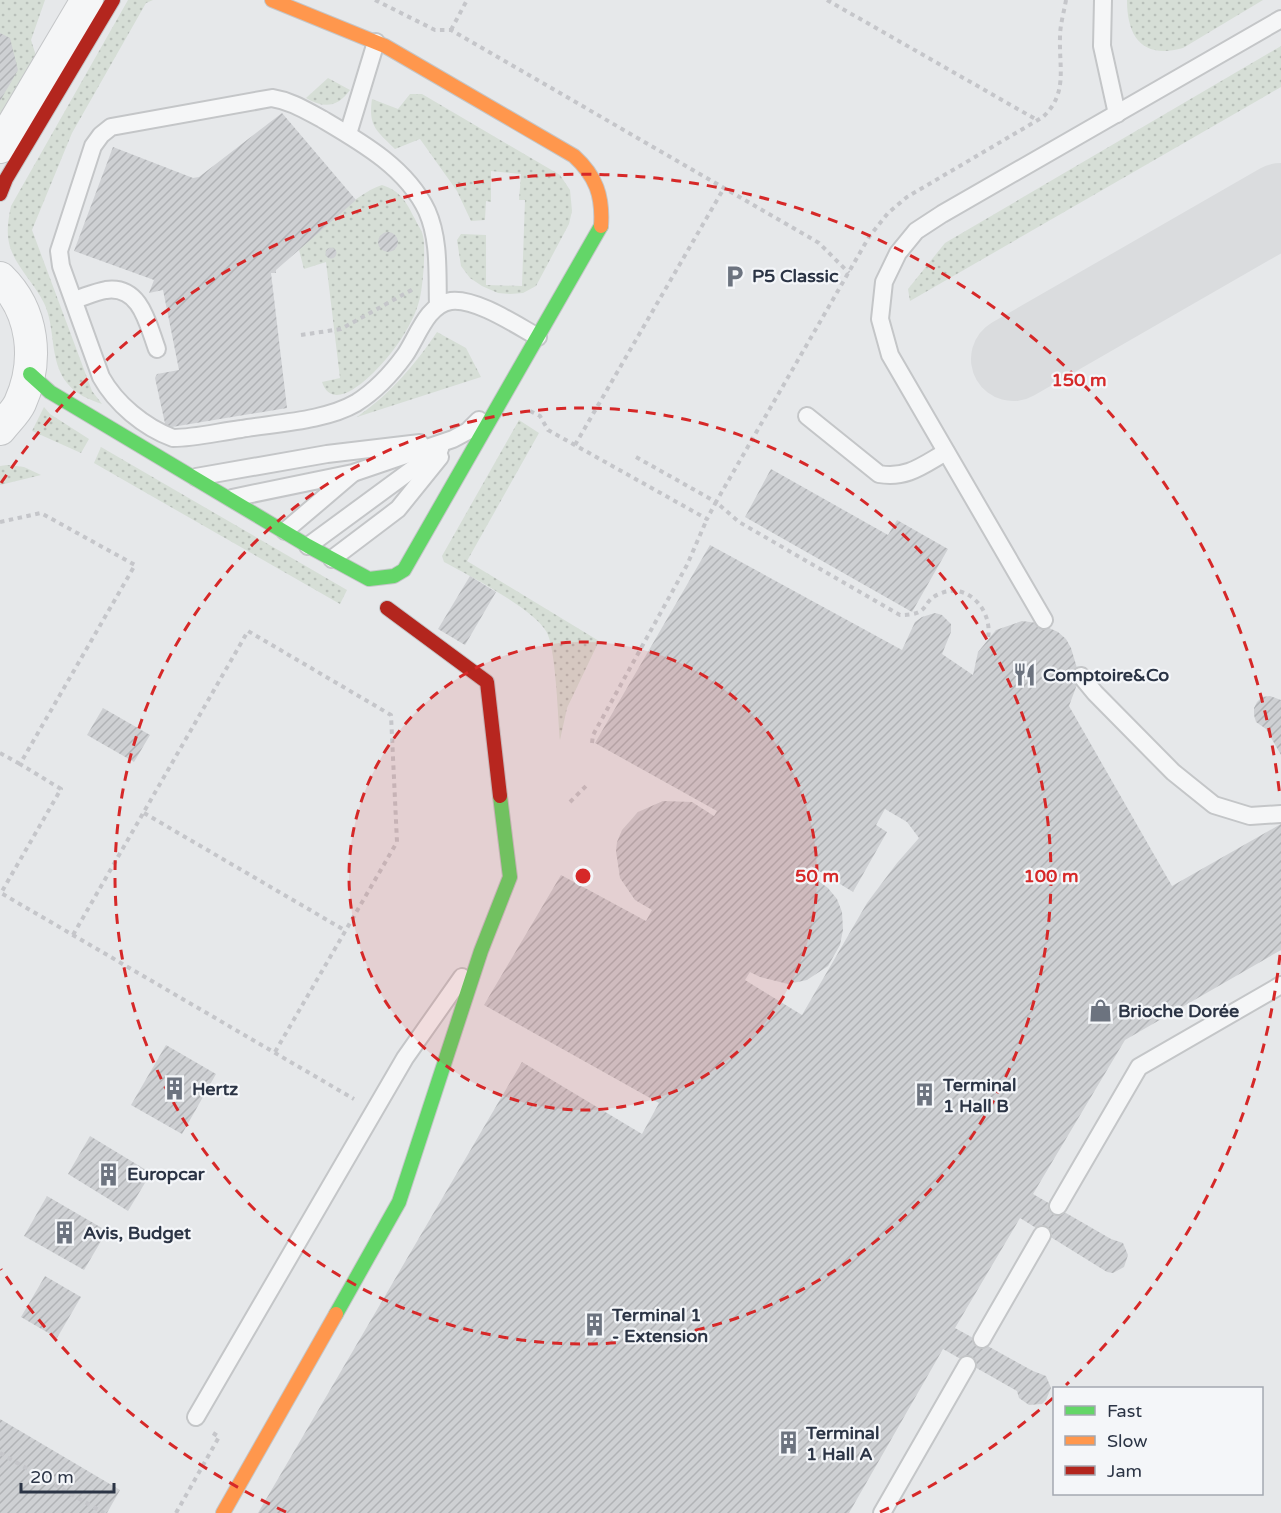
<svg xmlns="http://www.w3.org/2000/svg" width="1281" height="1513" font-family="'Varela Round',sans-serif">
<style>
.grass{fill:url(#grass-dots)}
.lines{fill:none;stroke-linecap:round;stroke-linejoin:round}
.taxiway{stroke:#dadcde;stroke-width:84}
.building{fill:url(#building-hatch);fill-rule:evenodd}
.lane-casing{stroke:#c4c6c8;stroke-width:20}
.street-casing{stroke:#c4c6c8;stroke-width:34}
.fast-casing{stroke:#c4c6c8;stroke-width:16}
.slow-casing{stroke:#c4c6c8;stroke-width:16}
.jam-casing{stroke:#c4c6c8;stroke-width:16}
.path{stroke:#c5c6ca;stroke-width:4;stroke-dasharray:4.5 4.5;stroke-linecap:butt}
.lane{stroke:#f5f6f7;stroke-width:16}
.street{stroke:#f5f6f7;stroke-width:32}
.fast{stroke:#63d668;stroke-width:14}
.slow{stroke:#ff974d;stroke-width:14}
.jam{stroke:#b3261e;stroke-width:14}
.ring{fill:none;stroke:#d62828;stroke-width:3;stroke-dasharray:10 8}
.labels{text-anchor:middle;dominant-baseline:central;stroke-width:4.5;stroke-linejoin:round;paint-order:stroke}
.poi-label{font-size:18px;font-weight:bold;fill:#2b3445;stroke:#f4f6f9;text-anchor:start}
.centre{fill:#d62828;stroke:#f4f6f9;stroke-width:3}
.ring-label{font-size:18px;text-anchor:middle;font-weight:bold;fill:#d62828;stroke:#f4f6f9;stroke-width:4.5;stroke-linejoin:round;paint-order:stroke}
</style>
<defs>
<pattern id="grass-dots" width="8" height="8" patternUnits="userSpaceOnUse" patternTransform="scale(1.5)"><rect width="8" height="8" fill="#d6ded6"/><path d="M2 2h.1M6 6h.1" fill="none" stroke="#b8bfb9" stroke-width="1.8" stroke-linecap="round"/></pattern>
<pattern id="building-hatch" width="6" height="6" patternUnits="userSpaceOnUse" patternTransform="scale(1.5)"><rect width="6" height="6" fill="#ced0d3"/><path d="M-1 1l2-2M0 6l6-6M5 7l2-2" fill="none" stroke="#b1b3b6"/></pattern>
</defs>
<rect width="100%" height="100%" fill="#e6e8ea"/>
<g class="grass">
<polygon points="0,0 45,0 31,40 38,62 0,130 0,101 10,39 0,33"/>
<path d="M 128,0 L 153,0 L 146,3 L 72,133 L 32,230 L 92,391 L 102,404 C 88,399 77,395 67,383 C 49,361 56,328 44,303 C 34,283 17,268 10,247 C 6,233 8,220 11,206 Z"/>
<path d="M 1127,0 L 1263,0 L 1183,48 C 1143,59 1127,38 1127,0 Z"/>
<polygon points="1281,46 1281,87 910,301 908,289 945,243"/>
<path d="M 328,78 L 350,90 C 338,107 324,109 306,98 Z"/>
<path d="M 410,94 L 422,94 L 560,175 L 570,190 L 572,211 L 569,224 L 536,286 L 523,293 L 510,294 L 498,293 L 482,286 L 470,278 L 461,266 L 457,240 L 461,234 L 486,235 L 486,285 L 522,286 L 525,200 L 519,200 L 521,174 L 491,171 L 491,202 L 486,201 L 485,220 L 471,221 L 457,191 L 420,139 L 395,149 C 377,131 368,127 372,99 L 398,109 Z"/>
<path d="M 382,185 C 401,191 406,202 415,219 C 417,224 422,230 423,236 C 426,249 423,292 418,305 C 413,320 404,336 394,349 C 383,364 335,420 322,382 L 340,378 L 326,262 L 304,269 L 299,250 C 321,230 354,194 382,185 Z"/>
<path d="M 437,332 L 466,348 L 481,377 L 357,417 C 390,394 415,365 437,332 Z"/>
<polygon points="44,407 50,414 89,439 81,453 32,431"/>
<path d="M 519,420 L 539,433 L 467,561 L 599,641 L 567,708 L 560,740 C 558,718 556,646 546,631 C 532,608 470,576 444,562 L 442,556 Z"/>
<polygon points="101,447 347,590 340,604 94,463"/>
<polygon points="7,465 24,467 41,475 0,485 0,466"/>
</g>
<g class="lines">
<polyline class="taxiway" points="1013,359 1281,205"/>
</g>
<g class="building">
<polygon points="0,33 10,38 18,70 0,101"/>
<polygon points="282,113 356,200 276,270 276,273 271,273 287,408 166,428 155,378 157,374 179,370 163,290 149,293 154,280 74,251 113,147 193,178 199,177"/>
<circle cx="388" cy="242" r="10"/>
<circle cx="331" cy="253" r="5.5"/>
<polygon points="771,469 888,535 897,520 948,549 912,612 745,517"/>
<path d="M 710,545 L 902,650 L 915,622 L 922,617 L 935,613 L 942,615 L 951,624 L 951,632 L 942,654 L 973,675 L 978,652 L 996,630 L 1022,621 L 1038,623 L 1058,632 L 1066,639 L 1071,648 L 1077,668 L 1079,679 L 1069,706 L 1172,886 L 1281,824 L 1281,950 L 1125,1040 L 1033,1194 L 1111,1239 L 1123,1243 L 1128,1255 L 1124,1267 L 1113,1273 L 1107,1272 L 1020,1218 L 955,1328 L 1033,1371 L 1046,1376 L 1051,1388 L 1046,1400 L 1042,1404 L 1029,1405 L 1019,1398 L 1017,1391 L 943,1349 L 849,1513 L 258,1513 L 522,1062 L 642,1134 L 659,1103 L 484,1005 L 561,875 L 646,921 L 652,910 L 635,900 L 620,878 L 616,851 L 617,842 L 622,830 L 638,812 L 663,801 L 692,802 L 714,816 L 717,811 L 595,743 ZM 885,809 L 907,822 L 919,838 L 897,863 L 867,903 L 802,1015 L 745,980 L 750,972 L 760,977 L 788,984 L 807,980 L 828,966 L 840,945 L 843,930 L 842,912 L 837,899 L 828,888 L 807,873 L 811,866 L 853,892 L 887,832 L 876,825 Z"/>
<polygon points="470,576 496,592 465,645 438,629"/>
<polygon points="1270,696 1281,700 1281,755 1266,729 1256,722 1254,715 1254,708 1257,702 1262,697"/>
<polygon points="103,708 150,735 134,762 87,735"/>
<polygon points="166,1045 216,1074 182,1134 131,1105"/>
<polygon points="90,1136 151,1173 128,1211 68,1174"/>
<polygon points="47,1196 107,1231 84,1270 24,1236"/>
<polygon points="45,1276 81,1297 57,1338 21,1317"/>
<polygon points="0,1419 120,1490 107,1513 0,1513"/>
</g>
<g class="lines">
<defs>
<g id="lane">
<polyline points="1103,0 1102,46 1117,114"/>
<polyline points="348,134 376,42"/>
<path d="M 74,300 C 84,297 95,292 106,290 C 141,285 148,325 157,349"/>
<path d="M 438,306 C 437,275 440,240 427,211 C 407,168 361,142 322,119 C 305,110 291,101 272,98 L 111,127 L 101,135 L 93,146 L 59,251 L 61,266 L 101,377 C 116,404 144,427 173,438 C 195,438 218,432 241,429 C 276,423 325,421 356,403 C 375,391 392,373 405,355 C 417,338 427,304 451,301 C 476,298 516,325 538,337"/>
<path d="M 807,416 L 879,474 C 907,479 923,465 946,452"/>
<polyline points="196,477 327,454 420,443"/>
<polyline points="232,498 353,473 453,439 468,431 479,420"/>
<polyline points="285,531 352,474"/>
<polyline points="308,546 440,449"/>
<polyline points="332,559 398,509 440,457"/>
<polyline points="1044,620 890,355 880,319 884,282 898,253 916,231 942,214 1281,19"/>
<polyline points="1081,676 1095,693 1173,772 1214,805 1250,816 1281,814"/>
<polyline points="1058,1206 1139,1067 1281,985"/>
<polyline points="982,1339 1042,1235"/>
<polyline points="196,1417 405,1058 462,977"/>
<polyline points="882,1513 967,1365"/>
</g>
<g id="street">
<polyline points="0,147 87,0"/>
<path d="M 0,278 C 34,311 39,361 20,403 C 16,412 6,421 0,429"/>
</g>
<g id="fast">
<polyline points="30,374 50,392 308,546 369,579 394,576 404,570 601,226"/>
<polyline points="336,1314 399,1202 481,951 510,877 500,796"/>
</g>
<g id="slow">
<path d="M 272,0 L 385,46 L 574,156 C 596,176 603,196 601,226"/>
<polyline points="223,1513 336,1314"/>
</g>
<g id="jam">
<polyline points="0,194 6,179 113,0"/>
<polyline points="387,608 487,682 500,796"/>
</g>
</defs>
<use href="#lane" class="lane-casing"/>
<use href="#street" class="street-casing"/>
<use href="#fast" class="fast-casing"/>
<use href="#slow" class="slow-casing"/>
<use href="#jam" class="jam-casing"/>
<g class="path">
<polyline points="375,0 435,30 451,30 819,243 849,273"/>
<polyline points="827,0 1037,120"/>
<polyline points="451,30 467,0"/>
<polyline points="301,335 341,329 415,288"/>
<path d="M 530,411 L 540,416 L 548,430 L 707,519 L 716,502 L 739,522 L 900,615 C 932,615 920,602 939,594 C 967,581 993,610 988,638"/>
<polyline points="575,445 724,188"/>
<path d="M 636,457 L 716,502 L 869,237 L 888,213 L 907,197 L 1043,117 C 1068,93 1059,69 1060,37 C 1060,25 1064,12 1066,0"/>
<polyline points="0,522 41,513 135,565 20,764 61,789 1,893 354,1099"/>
<polyline points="592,743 593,735 687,565 707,519"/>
<polyline points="0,753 20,764"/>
<polyline points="570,802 587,785"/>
<polyline points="144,813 346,931"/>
<polyline points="73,935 248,631 391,715 397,842 275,1052"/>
<polyline points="0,1453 104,1513"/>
<polyline points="176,1513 219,1437 213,1433"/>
</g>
<use href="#lane" class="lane"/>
<use href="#street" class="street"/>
<use href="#fast" class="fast"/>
<use href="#slow" class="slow"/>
<use href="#jam" class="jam"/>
</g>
<circle cx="583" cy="876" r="234" fill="#d62828" fill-opacity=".12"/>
<g class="ring">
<circle cx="583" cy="876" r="234"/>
<circle cx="583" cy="876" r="468"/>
<path d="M1280 955A702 702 0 0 1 1066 1385M1053 1398A702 702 0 0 1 880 1512M286 1512A702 702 0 0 1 1 1269M1 483A702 702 0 0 1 1280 797"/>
</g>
<defs>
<symbol id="parking-bare" viewBox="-9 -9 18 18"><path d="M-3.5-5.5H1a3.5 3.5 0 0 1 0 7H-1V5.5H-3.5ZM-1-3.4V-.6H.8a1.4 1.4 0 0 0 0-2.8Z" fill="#6c737f" stroke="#f4f6f9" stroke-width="2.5" paint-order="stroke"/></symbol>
<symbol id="restaurant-bare" viewBox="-9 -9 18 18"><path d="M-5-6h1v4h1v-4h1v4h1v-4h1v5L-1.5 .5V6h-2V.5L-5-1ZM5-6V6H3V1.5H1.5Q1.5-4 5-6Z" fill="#6c737f" stroke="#f4f6f9" stroke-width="2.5" paint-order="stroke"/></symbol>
<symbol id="shop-bare" viewBox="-9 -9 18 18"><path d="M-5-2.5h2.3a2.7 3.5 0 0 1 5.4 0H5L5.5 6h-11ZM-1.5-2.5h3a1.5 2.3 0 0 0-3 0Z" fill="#6c737f" stroke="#f4f6f9" stroke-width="2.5" paint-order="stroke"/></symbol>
<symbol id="building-bare" viewBox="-9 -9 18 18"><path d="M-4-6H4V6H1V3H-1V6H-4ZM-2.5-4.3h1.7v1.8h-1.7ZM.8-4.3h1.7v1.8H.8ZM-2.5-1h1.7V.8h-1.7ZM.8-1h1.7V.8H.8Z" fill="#6c737f" stroke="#f4f6f9" stroke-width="2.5" paint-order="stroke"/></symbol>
</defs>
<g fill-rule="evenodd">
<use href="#parking-bare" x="718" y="260" width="33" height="33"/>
<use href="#restaurant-bare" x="1008" y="658" width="33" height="33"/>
<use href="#shop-bare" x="1084" y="994" width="33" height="33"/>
<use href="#building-bare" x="158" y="1072" width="33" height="33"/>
<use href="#building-bare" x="908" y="1078" width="33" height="33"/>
<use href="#building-bare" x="92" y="1158" width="33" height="33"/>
<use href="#building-bare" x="48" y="1216" width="33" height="33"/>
<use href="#building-bare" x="578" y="1308" width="33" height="33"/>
<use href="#building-bare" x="772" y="1426" width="33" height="33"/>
</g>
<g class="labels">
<g class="poi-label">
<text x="752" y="276">P5 Classic</text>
<text x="1043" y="675">Comptoire&amp;Co</text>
<text x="1118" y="1011">Brioche Dorée</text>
<text x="943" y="1085">Terminal<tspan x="943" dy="21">1 Hall B</tspan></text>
<text x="192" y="1089">Hertz</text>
<text x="127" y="1174">Europcar</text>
<text x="83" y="1233">Avis, Budget</text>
<text x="612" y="1315">Terminal 1<tspan x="612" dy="21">- Extension</tspan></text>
<text x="806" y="1433">Terminal<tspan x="806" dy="21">1 Hall A</tspan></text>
</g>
</g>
<circle cx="583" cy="876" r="9" class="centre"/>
<g class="ring-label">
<text x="1079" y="386">150 m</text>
<text x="817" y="882">50 m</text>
<text x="1051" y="882">100 m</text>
</g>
<rect x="1053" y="1387" width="210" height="108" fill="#f4f6f9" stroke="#a4a8b1" stroke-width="1.5"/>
<rect x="1065" y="1406" width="30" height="9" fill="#63d668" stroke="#a4a8b1" stroke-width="1.5"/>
<text x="1107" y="1417" font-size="18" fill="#2b3445">Fast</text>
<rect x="1065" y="1436" width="30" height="9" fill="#ff974d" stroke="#a4a8b1" stroke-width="1.5"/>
<text x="1107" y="1447" font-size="18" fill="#2b3445">Slow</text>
<rect x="1065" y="1466" width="30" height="9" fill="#b3261e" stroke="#a4a8b1" stroke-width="1.5"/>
<text x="1107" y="1477" font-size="18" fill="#2b3445">Jam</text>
<path d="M21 1483v9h93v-9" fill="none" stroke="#2b3445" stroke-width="3"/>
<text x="30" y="1483" font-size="18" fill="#2b3445" stroke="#f4f6f9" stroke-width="4.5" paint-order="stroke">20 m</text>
</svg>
